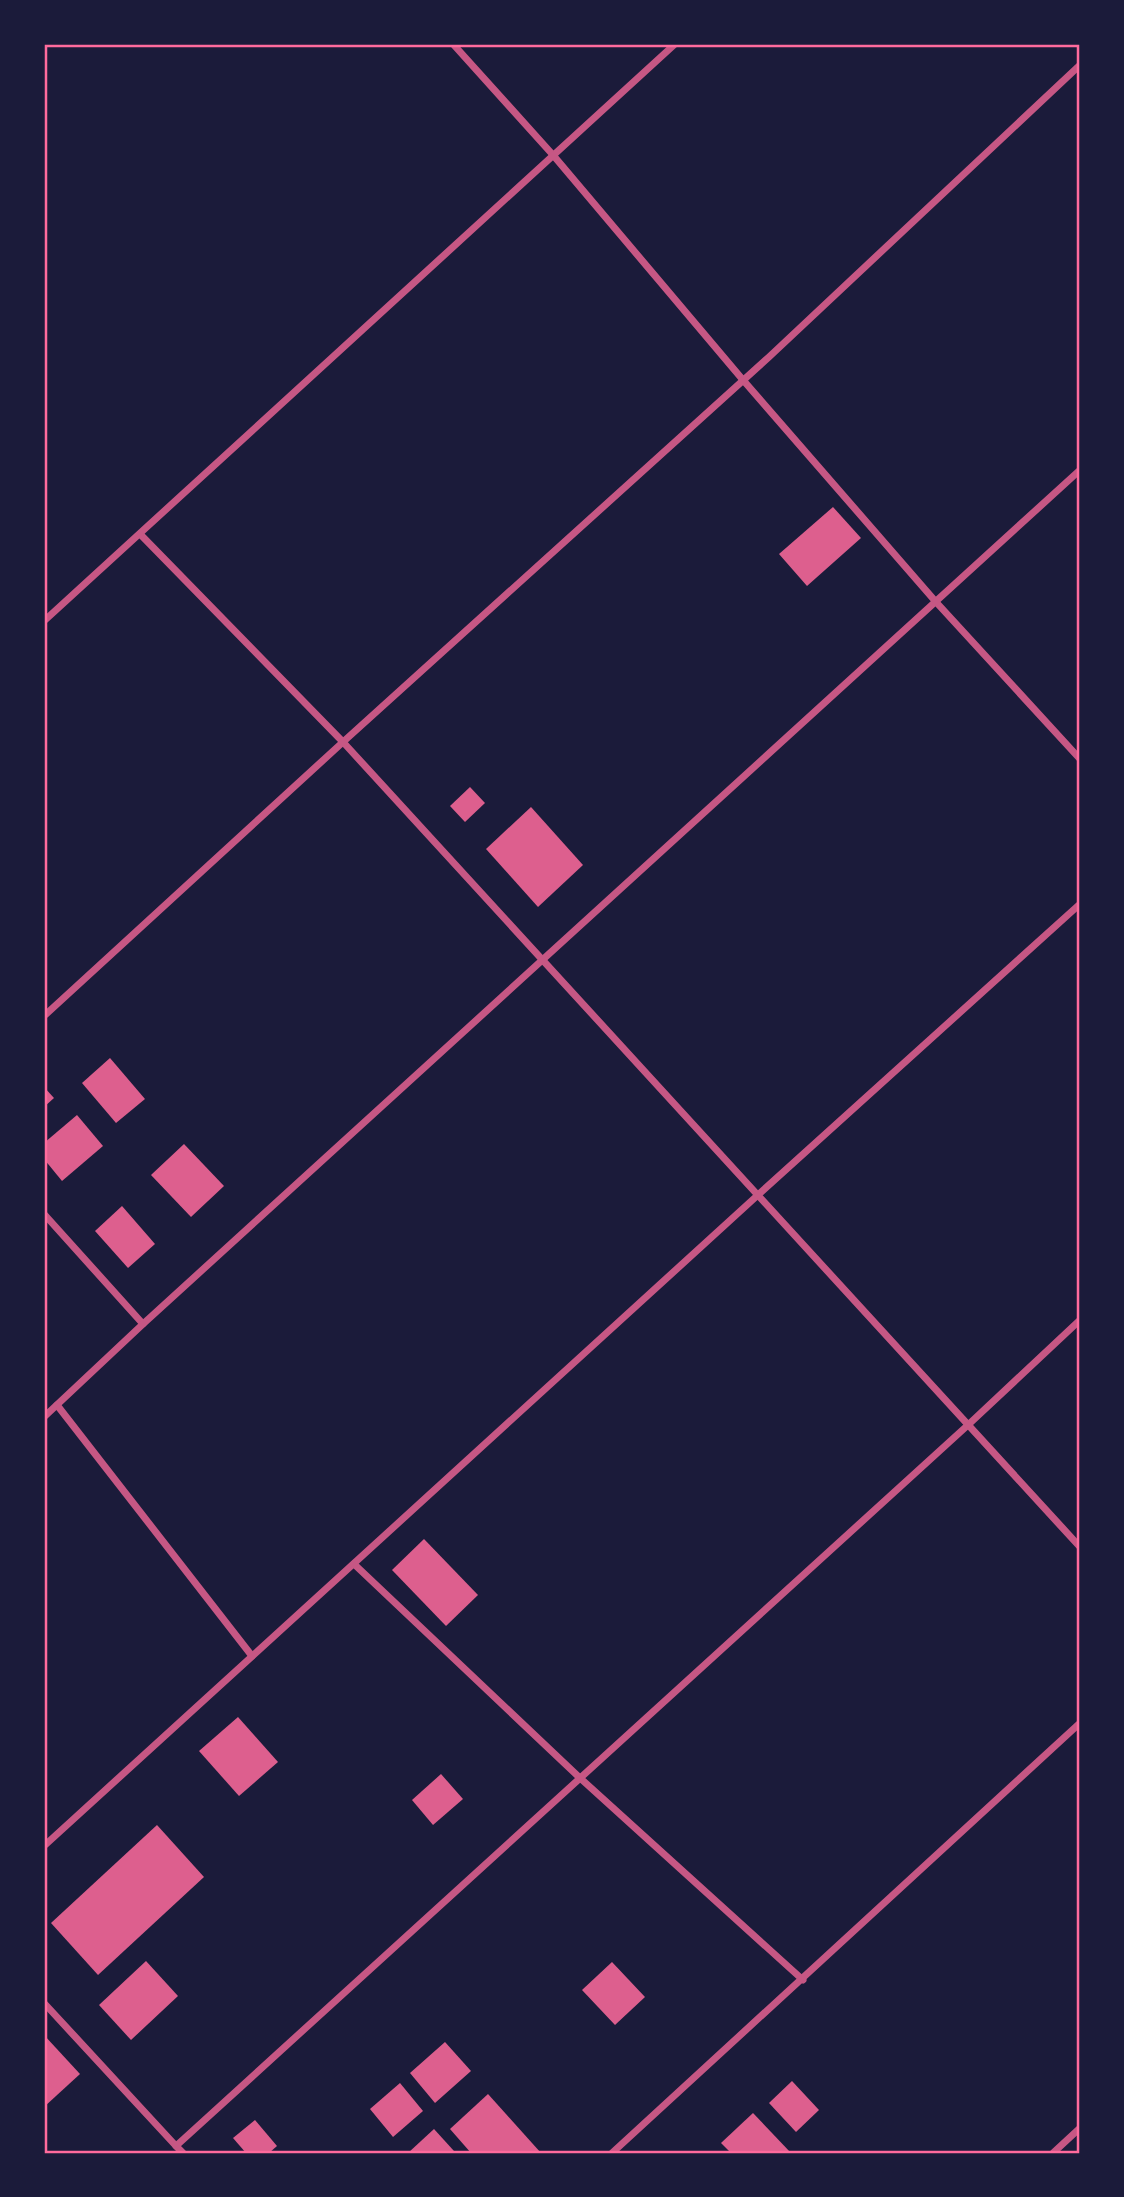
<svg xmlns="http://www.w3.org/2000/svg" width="1124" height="2197" font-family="Overpass,sans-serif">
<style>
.building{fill:#dd5f8e}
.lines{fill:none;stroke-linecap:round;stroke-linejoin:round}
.minor{stroke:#c65784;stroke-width:7}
.neatline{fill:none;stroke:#ff6b9d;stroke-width:2.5}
</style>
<rect width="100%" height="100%" fill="#1b1b3a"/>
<g class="building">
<polygon points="833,507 861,538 807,586 779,554"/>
<polygon points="470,787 485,803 465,822 450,806"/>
<polygon points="531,807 583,865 538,907 486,849"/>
<polygon points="110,1058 145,1099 116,1123 82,1083"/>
<polygon points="44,1087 54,1098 44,1107"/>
<polygon points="77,1115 103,1146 62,1181 44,1159 44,1143"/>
<polygon points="184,1144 224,1186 191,1217 151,1175"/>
<polygon points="122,1206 155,1244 128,1268 95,1231"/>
<polygon points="424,1539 478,1595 446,1626 392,1570"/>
<polygon points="238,1717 278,1762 239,1796 199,1751"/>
<polygon points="441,1774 463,1799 433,1825 412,1800"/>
<polygon points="157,1825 204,1877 98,1975 51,1923"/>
<polygon points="146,1961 178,1996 131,2040 99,2005"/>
<polygon points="612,1962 645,1997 615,2025 582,1990"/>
<polygon points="44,2035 80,2074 44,2107"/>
<polygon points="445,2042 471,2071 435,2103 410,2073"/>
<polygon points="792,2081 819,2110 796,2132 769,2103"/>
<polygon points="400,2083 423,2111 393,2137 370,2109"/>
<polygon points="488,2094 541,2153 471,2153 450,2129"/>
<polygon points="753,2113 791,2153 731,2153 721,2143"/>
<polygon points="255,2120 277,2146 269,2153 246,2153 233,2138"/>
<polygon points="434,2129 454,2151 452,2153 408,2153"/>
</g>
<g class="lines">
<g class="minor">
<polyline points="453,44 553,155 743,380 936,602 1080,759"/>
<polyline points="140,534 343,742 1080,1547"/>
<polyline points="44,621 675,44"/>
<polyline points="44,1016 343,742 769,357 1080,65"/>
<polyline points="44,1214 143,1324"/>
<polyline points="57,1405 252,1656"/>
<polyline points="44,1417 143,1324 1080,470"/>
<polyline points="354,1564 580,1778 803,1980"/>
<polyline points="44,1846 759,1194 1080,904"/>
<polyline points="44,2003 176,2146"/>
<polyline points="183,2153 176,2146 968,1425 1080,1320"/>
<polyline points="612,2153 1080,1723"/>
<polyline points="1053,2153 1080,2128"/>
</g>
</g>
<rect width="1124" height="2197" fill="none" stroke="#1b1b3a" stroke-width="91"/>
<rect x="46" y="46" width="1032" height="2106" class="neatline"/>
</svg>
